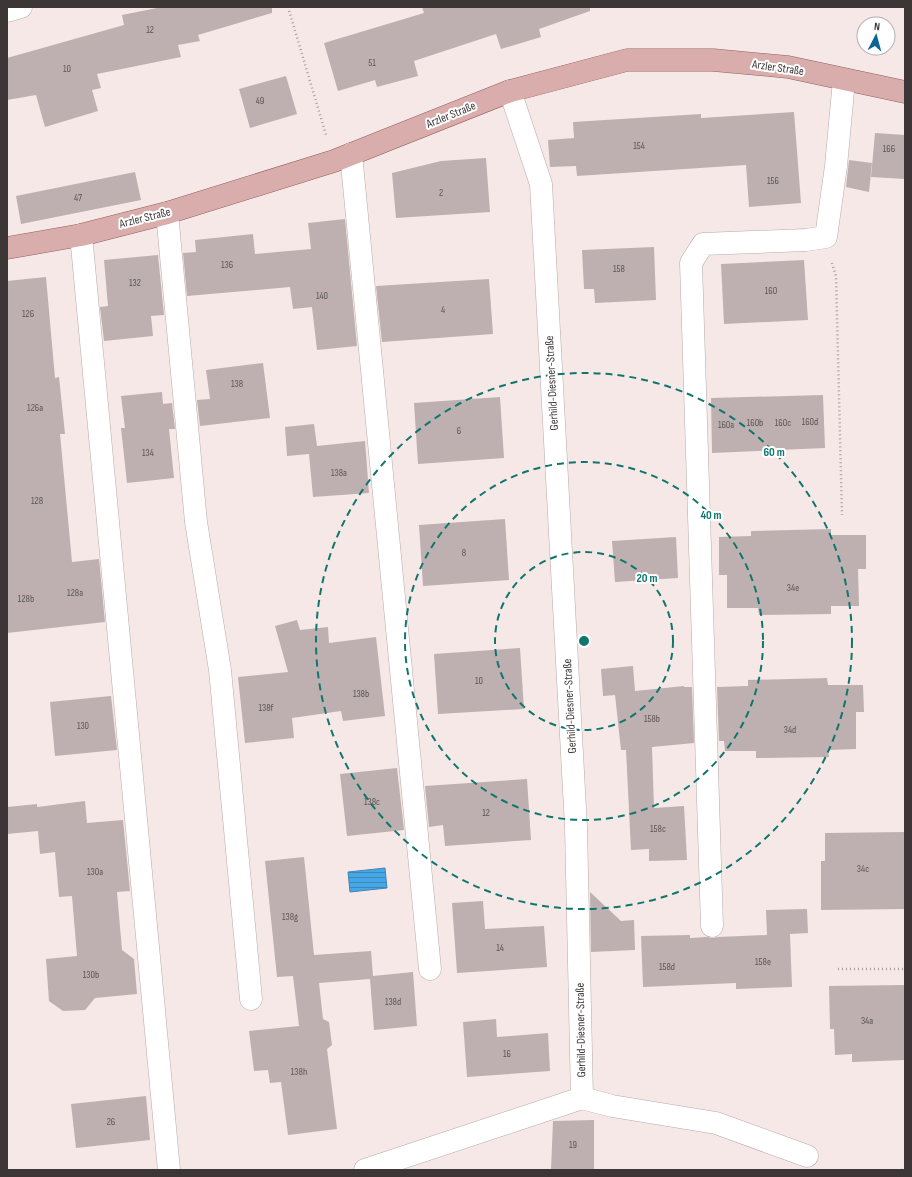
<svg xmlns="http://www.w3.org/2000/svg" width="912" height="1177" font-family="'Sofia Sans Condensed',sans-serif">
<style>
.water{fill:url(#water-rules);stroke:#4385b1}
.building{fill:#beb0b0}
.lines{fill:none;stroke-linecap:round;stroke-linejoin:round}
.minor-casing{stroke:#b7aaa9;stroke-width:23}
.major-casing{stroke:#91605e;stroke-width:23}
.path{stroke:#a89d9d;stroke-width:2.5;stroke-dasharray:1 3;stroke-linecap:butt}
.minor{stroke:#fff;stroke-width:22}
.major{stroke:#d9adac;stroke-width:22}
.ring{fill:none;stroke:#0f766e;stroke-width:2;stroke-dasharray:7 5}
.labels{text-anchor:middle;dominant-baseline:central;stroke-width:4;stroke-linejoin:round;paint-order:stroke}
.number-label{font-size:10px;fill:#5c5454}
.street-label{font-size:12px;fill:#3c3636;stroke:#fff}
.centre{fill:#0f766e;stroke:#fff;stroke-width:2}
.ring-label{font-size:12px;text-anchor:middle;font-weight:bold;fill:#0f766e;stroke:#fff;stroke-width:4;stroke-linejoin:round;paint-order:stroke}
</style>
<defs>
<pattern id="water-rules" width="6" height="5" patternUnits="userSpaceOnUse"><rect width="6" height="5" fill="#46a7e6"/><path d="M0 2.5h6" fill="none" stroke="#3c89bb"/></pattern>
</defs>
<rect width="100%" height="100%" fill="#f6e8e7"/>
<polygon class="water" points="385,868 387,888 350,892 348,872"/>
<g class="building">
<polygon points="162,7 272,7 272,13 198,35 200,41 178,45 181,57 97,74 101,88 92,90 98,111 45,127 36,95 7,100 7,58 124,25 122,15"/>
<polygon points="422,7 590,7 590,11 539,29 541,37 501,49 496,34 414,61 418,76 377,87 375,80 338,91 324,43 424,13"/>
<polygon points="286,76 297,114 250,128 239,89"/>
<polygon points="794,112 801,203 749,207 746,165 577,176 576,166 550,167 548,140 574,138 573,122 701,114 701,118"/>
<polygon points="875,133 905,135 905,179 871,177"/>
<polygon points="486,158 490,212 396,218 392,173 441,161"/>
<polygon points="849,160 872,163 869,192 846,187"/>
<polygon points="135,172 141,200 21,224 16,196"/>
<polygon points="345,219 357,346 317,350 312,307 293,309 290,287 187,296 183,253 196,252 195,240 253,234 255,254 311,249 308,223"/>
<polygon points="654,247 656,300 595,303 594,289 584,289 582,250"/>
<polygon points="158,255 164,315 151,316 153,336 104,341 100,307 108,306 104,260"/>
<polygon points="804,260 808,320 724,324 721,264"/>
<polygon points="46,277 55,378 59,377 65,434 60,434 72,562 99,559 105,622 7,633 7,281"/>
<polygon points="489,279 493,334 382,342 376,286"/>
<polygon points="263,363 270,418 200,426 197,400 210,399 206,370"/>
<polygon points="162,392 163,404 172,403 175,429 169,429 174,478 127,483 121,428 125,428 121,396"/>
<polygon points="823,395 825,448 712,453 711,398"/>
<polygon points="500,397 504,458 418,464 414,403"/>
<polygon points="314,424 317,446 365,441 369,493 313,497 309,454 287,456 285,427"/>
<polygon points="505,519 509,580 423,586 419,525"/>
<polygon points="831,529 831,535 866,535 866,569 858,569 859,606 831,606 831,614 759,615 758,608 727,608 727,575 719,575 719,537 751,536 751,531"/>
<polygon points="676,537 678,578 615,582 612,541"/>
<polygon points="297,620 300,630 328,627 329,643 376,637 385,716 343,721 341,711 292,718 294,738 245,743 238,677 288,672 275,626"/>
<polygon points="520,648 524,709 438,714 434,654"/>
<polygon points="633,666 635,691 684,686 684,687 692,687 694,743 652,747 654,808 684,806 687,860 649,861 649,849 631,850 626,750 621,750 615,695 603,696 601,669"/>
<polygon points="827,678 828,685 863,685 864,712 856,712 856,749 828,750 829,757 756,758 756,751 725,751 724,741 719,741 717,687 748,686 748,680"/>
<polygon points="111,696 117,750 55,756 50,702"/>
<polygon points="397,768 404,830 347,836 340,774"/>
<polygon points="527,779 531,840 445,846 443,825 429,827 425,786"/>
<polygon points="85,801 87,823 123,820 130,891 117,892 122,950 134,959 137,994 95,998 85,1010 63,1011 49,1001 46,959 77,956 72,896 59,897 55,852 40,854 38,831 7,834 7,807 37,804 37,807"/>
<polygon points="905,832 905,909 821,910 821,861 825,861 825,833"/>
<polygon points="304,857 314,955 371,951 373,976 413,972 417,1026 374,1030 370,979 319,983 323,1019 329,1022 332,1045 327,1049 337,1129 288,1135 281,1082 270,1083 268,1070 254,1071 249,1031 299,1026 293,976 277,977 265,861"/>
<polygon points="590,892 621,921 634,920 635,950 591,952"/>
<polygon points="483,901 485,929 544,926 547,967 457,973 452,903"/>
<polygon points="807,909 808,933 790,934 792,987 736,989 736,983 643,987 641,936 690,935 690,938 707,937 712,938 718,937 767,935 766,910"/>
<polygon points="905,985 905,1060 852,1062 852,1054 835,1055 834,1029 830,1029 829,986"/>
<polygon points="496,1019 497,1037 548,1033 550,1071 467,1077 463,1022"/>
<polygon points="146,1096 150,1140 76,1148 71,1104"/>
<polygon points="594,1120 594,1170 551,1170 553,1121"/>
</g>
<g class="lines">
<defs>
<g id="minor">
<polyline points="7,11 21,7"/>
<polyline points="351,154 430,969"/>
<polyline points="167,213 196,522 220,670 251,999"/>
<polyline points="81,235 169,1170"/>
<polyline points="712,926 691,263 703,244 806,240 826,237 836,166 844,80"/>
<polyline points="582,1098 612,1106 716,1123 807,1156"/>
<polyline points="365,1170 582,1098 576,827 541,184 510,91"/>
</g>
<polyline id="major" points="7,248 81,235 167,213 334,161 510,91 627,60 713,60 788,67 905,92"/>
</defs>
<use href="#minor" class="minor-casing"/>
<use href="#major" class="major-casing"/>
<g class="path">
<polyline points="288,7 326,135"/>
<polyline points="832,263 836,276 842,515"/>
<polyline points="838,969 905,969"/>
<polyline points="902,1170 905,1167"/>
</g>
<use href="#minor" class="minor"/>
<use href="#major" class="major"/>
</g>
<g class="ring">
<circle cx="584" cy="641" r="89"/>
<circle cx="584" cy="641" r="179"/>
<circle cx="584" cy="641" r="268"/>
</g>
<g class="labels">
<g class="number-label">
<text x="150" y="30">12</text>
<text x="372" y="63">51</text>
<text x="67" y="69">10</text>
<text x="260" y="101">49</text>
<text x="639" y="146">154</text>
<text x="889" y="149">166</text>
<text x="773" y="181">156</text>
<text x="441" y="193">2</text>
<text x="78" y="198">47</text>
<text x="227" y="265">136</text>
<text x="619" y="269">158</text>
<text x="135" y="283">132</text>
<text x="771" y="291">160</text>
<text x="322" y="296">140</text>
<text x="443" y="310">4</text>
<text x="28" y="314">126</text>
<text x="237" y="384">138</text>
<text x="35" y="408">126a</text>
<text x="810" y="422">160d</text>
<text x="755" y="423">160b</text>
<text x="783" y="423">160c</text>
<text x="726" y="425">160a</text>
<text x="459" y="431">6</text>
<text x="148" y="453">134</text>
<text x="339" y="473">138a</text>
<text x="37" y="501">128</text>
<text x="464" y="553">8</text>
<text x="793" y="588">34e</text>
<text x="75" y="593">128a</text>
<text x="26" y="599">128b</text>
<text x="479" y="681">10</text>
<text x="361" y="694">138b</text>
<text x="266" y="708">138f</text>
<text x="652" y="719">158b</text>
<text x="83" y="726">130</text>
<text x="790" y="730">34d</text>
<text x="372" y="802">138c</text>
<text x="486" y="813">12</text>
<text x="658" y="829">158c</text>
<text x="863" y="869">34c</text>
<text x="95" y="872">130a</text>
<text x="290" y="917">138g</text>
<text x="500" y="948">14</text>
<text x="763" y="962">158e</text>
<text x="667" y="967">158d</text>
<text x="91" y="975">130b</text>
<text x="393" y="1002">138d</text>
<text x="867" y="1021">34a</text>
<text x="507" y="1054">16</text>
<text x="299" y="1072">138h</text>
<text x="111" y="1122">26</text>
<text x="573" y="1145">19</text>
</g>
<g class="street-label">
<text transform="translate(778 68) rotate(8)">Arzler Straße</text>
<text transform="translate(451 115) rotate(-22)">Arzler Straße</text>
<text transform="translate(145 218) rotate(-14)">Arzler Straße</text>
<text transform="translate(552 383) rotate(-93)">Gerhild-Diesner-Straße</text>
<text transform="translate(570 706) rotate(-93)">Gerhild-Diesner-Straße</text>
<text transform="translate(581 1030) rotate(-91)">Gerhild-Diesner-Straße</text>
</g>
</g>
<circle cx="584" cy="641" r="6" class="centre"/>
<g class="ring-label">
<text x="774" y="456">60 m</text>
<text x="711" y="519">40 m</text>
<text x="647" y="582">20 m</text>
</g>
<rect width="912" height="1177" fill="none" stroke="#3c3636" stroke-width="16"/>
<g transform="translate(876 36) rotate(6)"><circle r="19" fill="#ffffff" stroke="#b1afaf"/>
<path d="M0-3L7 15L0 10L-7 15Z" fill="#0d6596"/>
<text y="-6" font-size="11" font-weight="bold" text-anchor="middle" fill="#3c3636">N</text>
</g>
</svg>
